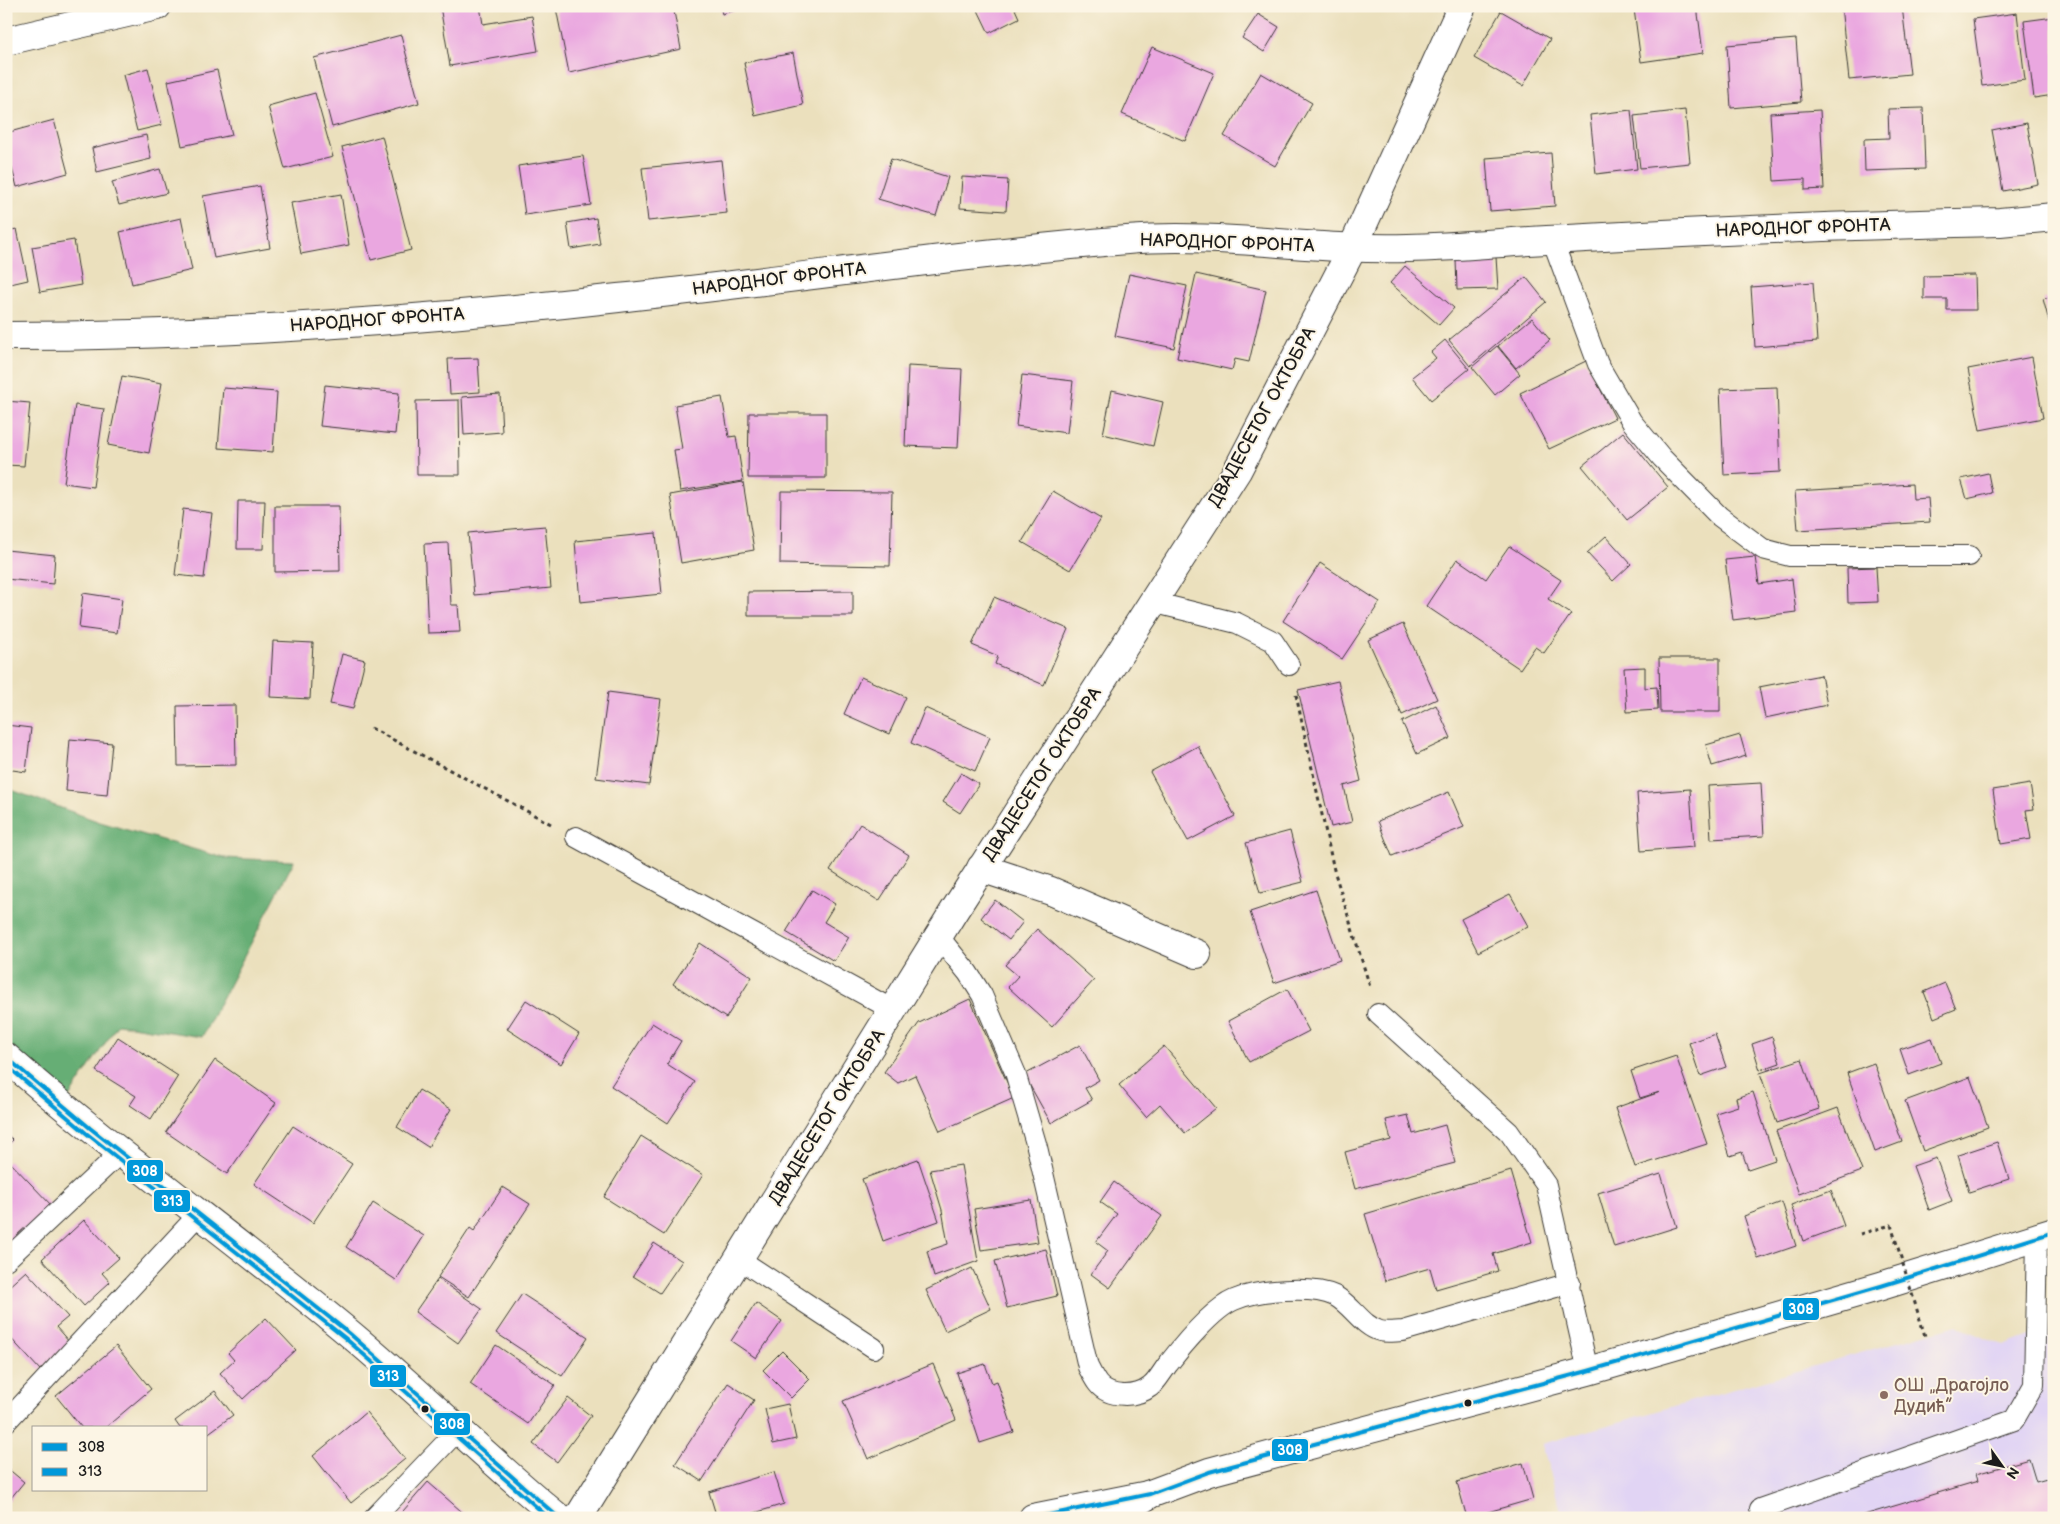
<svg xmlns="http://www.w3.org/2000/svg" width="2060" height="1524" font-family="'Balsamiq Sans',sans-serif">
<style>
.built{fill:#e1d4f4}
.forest{fill:#66ae75;stroke:#416548}
.building{fill:#eaa7e0}
.lines{fill:none;stroke-linecap:round;stroke-linejoin:round}
.service-casing{stroke:#3b3934;stroke-width:22}
.minor-casing{stroke:#3b3934;stroke-width:30}
.tertiary-casing{stroke:#3b3934;stroke-width:30}
.secondary-casing{stroke:#3b3934;stroke-width:30}
.path{stroke:#3b3934;stroke-width:3;stroke-dasharray:4 4;stroke-linecap:butt}
.service{stroke:#fff;stroke-width:20}
.minor{stroke:#fff;stroke-width:28}
.tertiary{stroke:#fff;stroke-width:28}
.secondary{stroke:#fff;stroke-width:28}
.path-bridge{stroke:#3b3934;stroke-width:3;stroke-dasharray:4 4;stroke-linecap:butt}
.bus-1-casing{stroke:#fcf5e5;stroke-width:8}
.bus-2-casing{stroke:#fcf5e5;stroke-width:8}
.bus-1{stroke:#0098da;stroke-width:4}
.bus-2{stroke:#0098da;stroke-width:4}
.education-dot{fill:#8d6e63;stroke:#fcf5e5;stroke-width:2}
.bus-dot{fill:#1c1c1c;stroke:#fcf5e5;stroke-width:2}
.labels{text-anchor:middle;dominant-baseline:central;stroke-width:4;stroke-linejoin:round;paint-order:stroke}
.street-label{font-size:18px;fill:#1c1c1c;stroke:#fcf5e5}
.education-label{font-size:18px;fill:#785e54;stroke:#fcf5e5;text-anchor:start}
.line-badge{stroke:#fcf5e5;stroke-width:2}
.badge-label{font-size:14px;text-anchor:middle;font-weight:bold;fill:#fff}
</style>
<rect width="100%" height="100%" fill="#fcf5e5"/>
<filter id="ink" filterUnits="userSpaceOnUse"><feTurbulence type="fractalNoise" baseFrequency=".02" numOctaves="2"/><feDisplacementMap in="SourceGraphic" scale="10" xChannelSelector="R" yChannelSelector="G"/><feConvolveMatrix kernelMatrix="1 2 1 2 8 2 1 2 1" color-interpolation-filters="sRGB"/></filter>
<filter id="wash" filterUnits="userSpaceOnUse"><feTurbulence type="fractalNoise" baseFrequency=".0096" numOctaves="4" result="noise"/><feDisplacementMap in="SourceGraphic" scale="20" xChannelSelector="R" yChannelSelector="G"/><feGaussianBlur stdDeviation="1.12" result="paint"/><feColorMatrix in="noise" values="0 0 0 0 0 0 0 0 0 0 0 0 0 0 0 0 0 1.4 0 .05"/><feComposite in="paint" operator="in"/></filter>
<g filter="url(#wash)">
<rect width="100%" height="100%" fill="#ebe0bd"/>
<polygon class="built" points="1957,1325 2004,1346 2054,1327 2054,1518 1563,1518 1542,1444"/>
<polygon class="forest" points="6,788 100,822 224,858 294,861 202,1037 118,1024 65,1103 6,1050"/>
<g id="blocks">
<g class="building">
<polygon points="440,6 480,6 483,24 532,16 538,51 450,66"/>
<polygon points="566,6 673,6 681,49 569,73 556,8"/>
<polygon points="720,6 746,6 746,7 722,14"/>
<polygon points="976,6 1020,6 1015,9 1019,18 989,33"/>
<polygon points="1655,6 1697,6 1703,53 1641,62 1634,9"/>
<polygon points="1841,6 1902,6 1910,74 1849,80"/>
<polygon points="1501,11 1550,39 1523,86 1474,58"/>
<polygon points="2017,13 2025,80 1982,86 1973,19"/>
<polygon points="1258,14 1279,27 1264,52 1242,38"/>
<polygon points="2054,17 2054,95 2034,98 2024,21"/>
<polygon points="401,35 419,103 332,127 314,58"/>
<polygon points="1796,39 1801,102 1731,108 1727,45"/>
<polygon points="1152,47 1214,73 1185,141 1122,114"/>
<polygon points="793,53 803,105 755,116 744,63"/>
<polygon points="148,68 162,125 137,131 123,75"/>
<polygon points="217,70 232,135 182,146 168,81"/>
<polygon points="1261,73 1312,103 1275,166 1224,136"/>
<polygon points="315,93 333,157 285,169 268,106"/>
<polygon points="1923,108 1925,169 1865,171 1864,139 1889,138 1888,109"/>
<polygon points="1631,110 1637,169 1596,174 1590,115"/>
<polygon points="1685,110 1690,163 1640,168 1634,116"/>
<polygon points="1820,110 1824,189 1805,190 1805,179 1774,181 1770,113"/>
<polygon points="54,120 68,173 17,187 6,146 6,133"/>
<polygon points="2027,123 2038,184 2003,191 1992,130"/>
<polygon points="146,135 151,159 97,172 92,148"/>
<polygon points="382,136 411,250 371,260 342,147"/>
<polygon points="1551,153 1555,206 1490,211 1486,158"/>
<polygon points="583,156 591,205 525,215 518,166"/>
<polygon points="891,159 948,177 936,216 878,199"/>
<polygon points="721,160 727,213 648,221 642,168"/>
<polygon points="160,169 167,193 119,205 112,182"/>
<polygon points="962,177 1008,180 1006,211 960,208"/>
<polygon points="260,186 270,248 214,258 203,196"/>
<polygon points="341,194 349,245 301,254 291,203"/>
<polygon points="181,218 192,270 132,284 120,232"/>
<polygon points="596,218 600,244 571,249 567,223"/>
<polygon points="17,229 28,280 6,285 6,231"/>
<polygon points="74,240 81,285 40,292 32,247"/>
<polygon points="1496,257 1498,289 1457,290 1456,259"/>
<polygon points="1405,266 1454,308 1439,325 1390,283"/>
<polygon points="1129,274 1187,286 1174,348 1115,336"/>
<polygon points="1196,274 1266,290 1249,362 1235,359 1232,370 1177,358"/>
<polygon points="1975,275 1976,310 1947,310 1947,299 1924,299 1924,276"/>
<polygon points="1526,277 1546,302 1470,366 1449,340"/>
<polygon points="1813,282 1817,342 1755,347 1751,287"/>
<polygon points="2054,296 2054,336 2053,336 2043,299"/>
<polygon points="1532,318 1550,340 1516,368 1498,346"/>
<polygon points="1445,340 1469,369 1431,400 1412,377 1436,358 1431,352"/>
<polygon points="1497,346 1520,374 1495,395 1472,367"/>
<polygon points="2032,357 2043,418 1980,430 1968,369"/>
<polygon points="478,358 480,392 450,394 448,359"/>
<polygon points="1586,361 1615,418 1549,449 1520,393"/>
<polygon points="908,366 962,369 958,448 905,446"/>
<polygon points="1022,375 1073,381 1067,433 1016,426"/>
<polygon points="122,376 162,383 149,453 108,445"/>
<polygon points="325,385 399,393 395,434 320,426"/>
<polygon points="1777,387 1780,472 1724,475 1720,389"/>
<polygon points="223,388 277,392 273,452 218,448"/>
<polygon points="1112,390 1163,402 1153,446 1103,434"/>
<polygon points="500,394 502,432 464,435 462,397"/>
<polygon points="722,397 729,437 736,436 743,481 680,491 674,450 682,449 675,405"/>
<polygon points="459,400 460,475 417,475 416,401"/>
<polygon points="6,401 30,403 24,466 6,465"/>
<polygon points="75,405 104,409 93,487 64,483"/>
<polygon points="749,413 826,413 826,478 748,478"/>
<polygon points="1623,432 1668,487 1627,520 1582,466"/>
<polygon points="1988,473 1992,493 1967,499 1961,479"/>
<polygon points="743,482 754,550 681,563 670,495"/>
<polygon points="1912,484 1913,499 1928,498 1930,522 1798,530 1795,491"/>
<polygon points="781,491 892,492 890,566 780,564"/>
<polygon points="1053,491 1101,519 1070,570 1022,542"/>
<polygon points="238,501 265,501 263,549 237,549"/>
<polygon points="275,506 339,506 340,571 275,572"/>
<polygon points="183,509 212,513 204,578 175,575"/>
<polygon points="545,526 551,588 474,595 468,533"/>
<polygon points="656,533 662,594 580,602 575,541"/>
<polygon points="1606,536 1631,564 1613,581 1587,553"/>
<polygon points="448,543 451,605 458,605 460,632 428,633 424,544"/>
<polygon points="1509,546 1561,580 1548,599 1571,614 1544,653 1535,647 1520,669 1426,606 1457,559 1486,579"/>
<polygon points="6,550 55,555 53,584 6,579"/>
<polygon points="1755,557 1759,584 1792,579 1796,612 1733,620 1725,560"/>
<polygon points="1320,563 1380,602 1342,659 1283,621"/>
<polygon points="1876,567 1878,602 1848,603 1847,568"/>
<polygon points="853,591 853,616 748,616 748,592"/>
<polygon points="83,593 122,599 117,633 79,628"/>
<polygon points="994,597 1068,629 1044,685 995,664 998,656 972,645"/>
<polygon points="1403,624 1437,699 1402,715 1368,640"/>
<polygon points="273,641 313,643 310,699 270,697"/>
<polygon points="342,654 365,660 353,709 330,704"/>
<polygon points="1659,658 1720,658 1720,712 1660,712"/>
<polygon points="1645,667 1645,688 1657,687 1658,710 1627,712 1624,668"/>
<polygon points="1821,675 1827,705 1765,718 1759,687"/>
<polygon points="861,677 906,697 889,734 844,714"/>
<polygon points="1338,681 1361,781 1344,786 1352,822 1331,827 1298,690"/>
<polygon points="608,692 661,699 649,785 596,778"/>
<polygon points="235,705 236,765 178,766 177,706"/>
<polygon points="1436,705 1451,738 1417,754 1402,722"/>
<polygon points="925,708 990,737 975,771 911,743"/>
<polygon points="6,725 31,728 26,772 6,769"/>
<polygon points="1740,735 1746,756 1712,766 1706,745"/>
<polygon points="70,739 112,743 107,795 66,791"/>
<polygon points="1198,746 1235,816 1188,841 1150,772"/>
<polygon points="961,773 979,784 960,813 943,802"/>
<polygon points="1761,783 1764,836 1711,839 1708,786"/>
<polygon points="2030,784 2034,809 2026,810 2031,839 2001,844 1993,790"/>
<polygon points="1690,789 1694,847 1641,851 1637,793"/>
<polygon points="1449,792 1464,827 1392,856 1378,821"/>
<polygon points="860,824 909,855 879,901 830,870"/>
<polygon points="1290,831 1303,882 1260,893 1246,843"/>
<polygon points="812,890 835,904 824,922 849,937 834,961 786,932"/>
<polygon points="1316,890 1340,960 1274,983 1250,912"/>
<polygon points="1510,894 1528,926 1478,952 1461,919"/>
<polygon points="995,900 1023,922 1009,940 981,918"/>
<polygon points="1037,929 1094,980 1052,1027 1008,987 1018,976 1005,965"/>
<polygon points="700,943 752,977 726,1018 673,984"/>
<polygon points="1945,983 1956,1009 1934,1018 1924,992"/>
<polygon points="1287,989 1309,1031 1249,1062 1228,1021"/>
<polygon points="970,999 1014,1098 940,1131 915,1075 898,1083 884,1072 919,1023"/>
<polygon points="526,1000 579,1034 561,1064 507,1029"/>
<polygon points="652,1023 681,1041 667,1064 695,1082 668,1123 611,1086"/>
<polygon points="1715,1034 1726,1067 1700,1076 1689,1043"/>
<polygon points="118,1037 178,1076 151,1119 130,1105 136,1096 96,1071"/>
<polygon points="1772,1037 1780,1063 1760,1070 1752,1044"/>
<polygon points="1932,1038 1941,1063 1909,1075 1900,1049"/>
<polygon points="1080,1045 1099,1080 1085,1088 1092,1100 1051,1123 1024,1075"/>
<polygon points="1164,1046 1216,1108 1185,1133 1160,1104 1146,1117 1119,1085"/>
<polygon points="1676,1056 1707,1144 1635,1167 1615,1108 1660,1092 1640,1098 1631,1071"/>
<polygon points="1802,1059 1819,1109 1777,1123 1760,1073"/>
<polygon points="215,1060 276,1103 227,1174 166,1132"/>
<polygon points="1874,1063 1902,1142 1875,1152 1847,1073"/>
<polygon points="1970,1077 1988,1127 1923,1151 1905,1101"/>
<polygon points="419,1090 451,1109 428,1147 397,1127"/>
<polygon points="1753,1092 1775,1160 1748,1169 1742,1152 1730,1156 1716,1113 1738,1106 1736,1098"/>
<polygon points="1838,1108 1862,1171 1799,1194 1776,1131"/>
<polygon points="1408,1115 1413,1134 1445,1125 1455,1163 1355,1189 1345,1152 1391,1140 1386,1120"/>
<polygon points="293,1126 352,1164 313,1223 254,1184"/>
<polygon points="6,1133 13,1140 6,1147"/>
<polygon points="641,1136 703,1175 664,1235 604,1197"/>
<polygon points="1997,1142 2009,1179 1969,1192 1958,1155"/>
<polygon points="1936,1158 1952,1201 1929,1210 1913,1166"/>
<polygon points="918,1159 939,1221 883,1241 862,1179"/>
<polygon points="9,1161 53,1207 9,1248 6,1245 6,1163"/>
<polygon points="961,1165 978,1261 934,1277 927,1251 948,1244 942,1210 930,1170"/>
<polygon points="1511,1171 1532,1242 1493,1254 1498,1271 1436,1289 1430,1268 1385,1281 1365,1214"/>
<polygon points="1661,1174 1677,1227 1614,1247 1598,1193"/>
<polygon points="1114,1182 1162,1216 1110,1288 1091,1274 1108,1251 1096,1242 1117,1214 1100,1202"/>
<polygon points="503,1187 530,1204 469,1297 438,1277 470,1228 474,1231"/>
<polygon points="1831,1190 1844,1226 1803,1241 1791,1205"/>
<polygon points="1031,1200 1038,1242 981,1250 974,1209"/>
<polygon points="1782,1202 1796,1246 1758,1259 1744,1216"/>
<polygon points="373,1203 424,1236 396,1280 346,1247"/>
<polygon points="84,1220 119,1258 102,1273 110,1282 84,1306 42,1259"/>
<polygon points="654,1243 682,1261 660,1293 633,1276"/>
<polygon points="1046,1249 1057,1296 1007,1308 995,1261"/>
<polygon points="972,1268 991,1309 945,1331 926,1290"/>
<polygon points="26,1271 68,1317 56,1327 70,1343 40,1370 6,1333 6,1289"/>
<polygon points="438,1279 482,1309 458,1343 415,1312"/>
<polygon points="522,1294 588,1337 562,1376 496,1333"/>
<polygon points="756,1303 782,1321 756,1358 731,1341"/>
<polygon points="266,1318 296,1350 243,1399 220,1373 234,1360 228,1353"/>
<polygon points="496,1345 555,1385 528,1424 470,1384"/>
<polygon points="116,1346 151,1389 105,1428 82,1428 56,1396"/>
<polygon points="782,1351 810,1379 791,1398 763,1370"/>
<polygon points="933,1364 956,1420 868,1459 843,1401"/>
<polygon points="985,1364 992,1383 997,1381 1014,1432 980,1443 957,1373"/>
<polygon points="728,1383 754,1400 702,1481 675,1464"/>
<polygon points="215,1391 233,1415 206,1435 206,1428 180,1428 175,1421"/>
<polygon points="568,1398 591,1416 557,1462 533,1444"/>
<polygon points="788,1404 796,1439 773,1444 765,1409"/>
<polygon points="366,1412 405,1459 351,1503 313,1456"/>
<polygon points="2029,1459 2036,1482 2054,1477 2054,1518 1854,1518 1978,1481 1976,1474"/>
<polygon points="1523,1463 1533,1499 1467,1518 1457,1482"/>
<polygon points="6,1467 24,1482 6,1504"/>
<polygon points="774,1472 784,1504 738,1518 717,1518 709,1492"/>
<polygon points="428,1482 469,1518 397,1518"/>
</g>
</g>
</g>
<g filter="url(#ink)">
<use href="#blocks" fill-opacity="0" stroke="#3b3934" stroke-width="1"/>
<g class="lines">
<defs>
<g id="service">
<polyline points="1552,239 1598,364 1632,422 1662,458 1719,516 1763,549 1790,556 1969,556"/>
<polyline points="1152,602 1237,623 1273,641 1289,665"/>
<polyline points="576,837 893,1010"/>
<path d="M 939,937 L 968,973 L 982,995 L 1015,1072 L 1037,1147 L 1088,1367 C 1091,1372 1094,1379 1098,1384 C 1109,1398 1136,1398 1150,1387 C 1157,1382 1163,1370 1169,1363 C 1183,1345 1213,1309 1234,1300 C 1257,1290 1312,1285 1335,1296 C 1352,1305 1362,1326 1380,1331 C 1387,1333 1396,1331 1403,1331 L 1570,1283"/>
<polyline points="1378,1014 1509,1132 1546,1185 1588,1371"/>
<polyline points="739,1259 874,1348"/>
<polyline points="6,1260 120,1153"/>
<polyline points="6,1422 199,1214"/>
<polyline points="1760,1509 2014,1420 2034,1385 2037,1238"/>
<polyline points="374,1518 459,1429"/>
</g>
<g id="minor">
<polyline points="6,41 157,6"/>
<path d="M 6,336 C 210,336 416,321 618,298 C 788,280 957,254 1127,240 C 1221,232 1314,251 1408,248 C 1461,247 1515,241 1568,239 C 1712,231 1856,225 2000,222 L 2054,217"/>
<polyline points="981,868 1051,891 1197,954"/>
<polyline points="578,1518 954,911 1237,471 1352,249 1462,6"/>
</g>
<g id="tertiary">
<path d="M 6,1057 C 116,1154 236,1239 349,1333 C 420,1392 487,1459 559,1518"/>
<polyline points="1033,1518 1148,1495"/>
</g>
<polyline id="secondary" points="1112,1518 1150,1494 1209,1472 1588,1371 1881,1286 2054,1232"/>
</defs>
<use href="#service" class="service-casing"/>
<use href="#minor" class="minor-casing"/>
<use href="#tertiary" class="tertiary-casing"/>
<use href="#secondary" class="secondary-casing"/>
<g class="path">
<polyline points="1296,695 1334,870 1370,987"/>
<polyline points="371,728 551,824"/>
</g>
<use href="#service" class="service"/>
<use href="#minor" class="minor"/>
<use href="#tertiary" class="tertiary"/>
<use href="#secondary" class="secondary"/>
<polyline class="path-bridge" points="1860,1234 1891,1225 1925,1336"/>
<defs>
<g id="bus-1">
<polyline points="6,1057 90,1128 349,1333 559,1518"/>
<polyline points="1034,1518 1150,1494 1209,1472 1588,1371 1881,1286 2054,1232"/>
</g>
<polyline id="bus-2" points="6,1065 86,1133 345,1338 549,1518"/>
</defs>
<use href="#bus-1" class="bus-1-casing"/>
<use href="#bus-2" class="bus-2-casing"/>
<use href="#bus-1" class="bus-1"/>
<use href="#bus-2" class="bus-2"/>
</g>
</g>
<circle class="education-dot" cx="1884" cy="1395" r="5"/>
<g class="bus-dot">
<circle cx="1468" cy="1403" r="4.5"/>
<circle cx="425" cy="1409" r="4.5"/>
</g>
<g class="labels">
<g class="street-label">
<text transform="translate(1803 228) rotate(-2)">НАРОДНОГ ФРОНТА</text>
<text transform="translate(1227 243) rotate(2)">НАРОДНОГ ФРОНТА</text>
<text transform="translate(779 279) rotate(-7)">НАРОДНОГ ФРОНТА</text>
<text transform="translate(377 320) rotate(-4)">НАРОДНОГ ФРОНТА</text>
<text transform="translate(1262 417) rotate(-61)">ДВАДЕСЕТОГ ОКТОБРА</text>
<text transform="translate(1042 774) rotate(-57)">ДВАДЕСЕТОГ ОКТОБРА</text>
<text transform="translate(827 1117) rotate(-58)">ДВАДЕСЕТОГ ОКТОБРА</text>
</g>
<g class="education-label">
<text x="1894" y="1385">ОШ „Драгојло<tspan x="1894" dy="21">Дудић”</tspan></text>
</g>
</g>
<g class="line-badge">
<rect x="126" y="1159" width="38" height="24" rx="5" fill="#0098da"/>
<rect x="153" y="1189" width="38" height="24" rx="5" fill="#0098da"/>
<rect x="1782" y="1297" width="38" height="24" rx="5" fill="#0098da"/>
<rect x="369" y="1364" width="38" height="24" rx="5" fill="#0098da"/>
<rect x="433" y="1412" width="38" height="24" rx="5" fill="#0098da"/>
<rect x="1271" y="1438" width="38" height="24" rx="5" fill="#0098da"/>
</g>
<g class="badge-label">
<text x="145" y="1176">308</text>
<text x="172" y="1206">313</text>
<text x="1801" y="1314">308</text>
<text x="388" y="1381">313</text>
<text x="452" y="1429">308</text>
<text x="1290" y="1455">308</text>
</g>
<rect width="2060" height="1524" fill="none" stroke="#fcf5e5" stroke-width="25"/>
<rect x="32" y="1426" width="175" height="65" fill="#fcf5e5" stroke="#a29e95"/>
<rect x="42" y="1443" width="25" height="8" fill="#0098da" stroke="#a29e95"/>
<text x="78" y="1452" font-size="15" fill="#1c1c1c">308</text>
<rect x="42" y="1468" width="25" height="8" fill="#0098da" stroke="#a29e95"/>
<text x="78" y="1476" font-size="15" fill="#1c1c1c">313</text>
<g transform="translate(2002 1466) rotate(123)" stroke="#fcf5e5" stroke-width="4" paint-order="stroke">
<path d="M0-4L9 19L0 12L-9 19Z" fill="#1c1c1c"/>
<text y="-8" font-size="14" font-weight="bold" text-anchor="middle" fill="#1c1c1c">N</text>
</g>
</svg>
